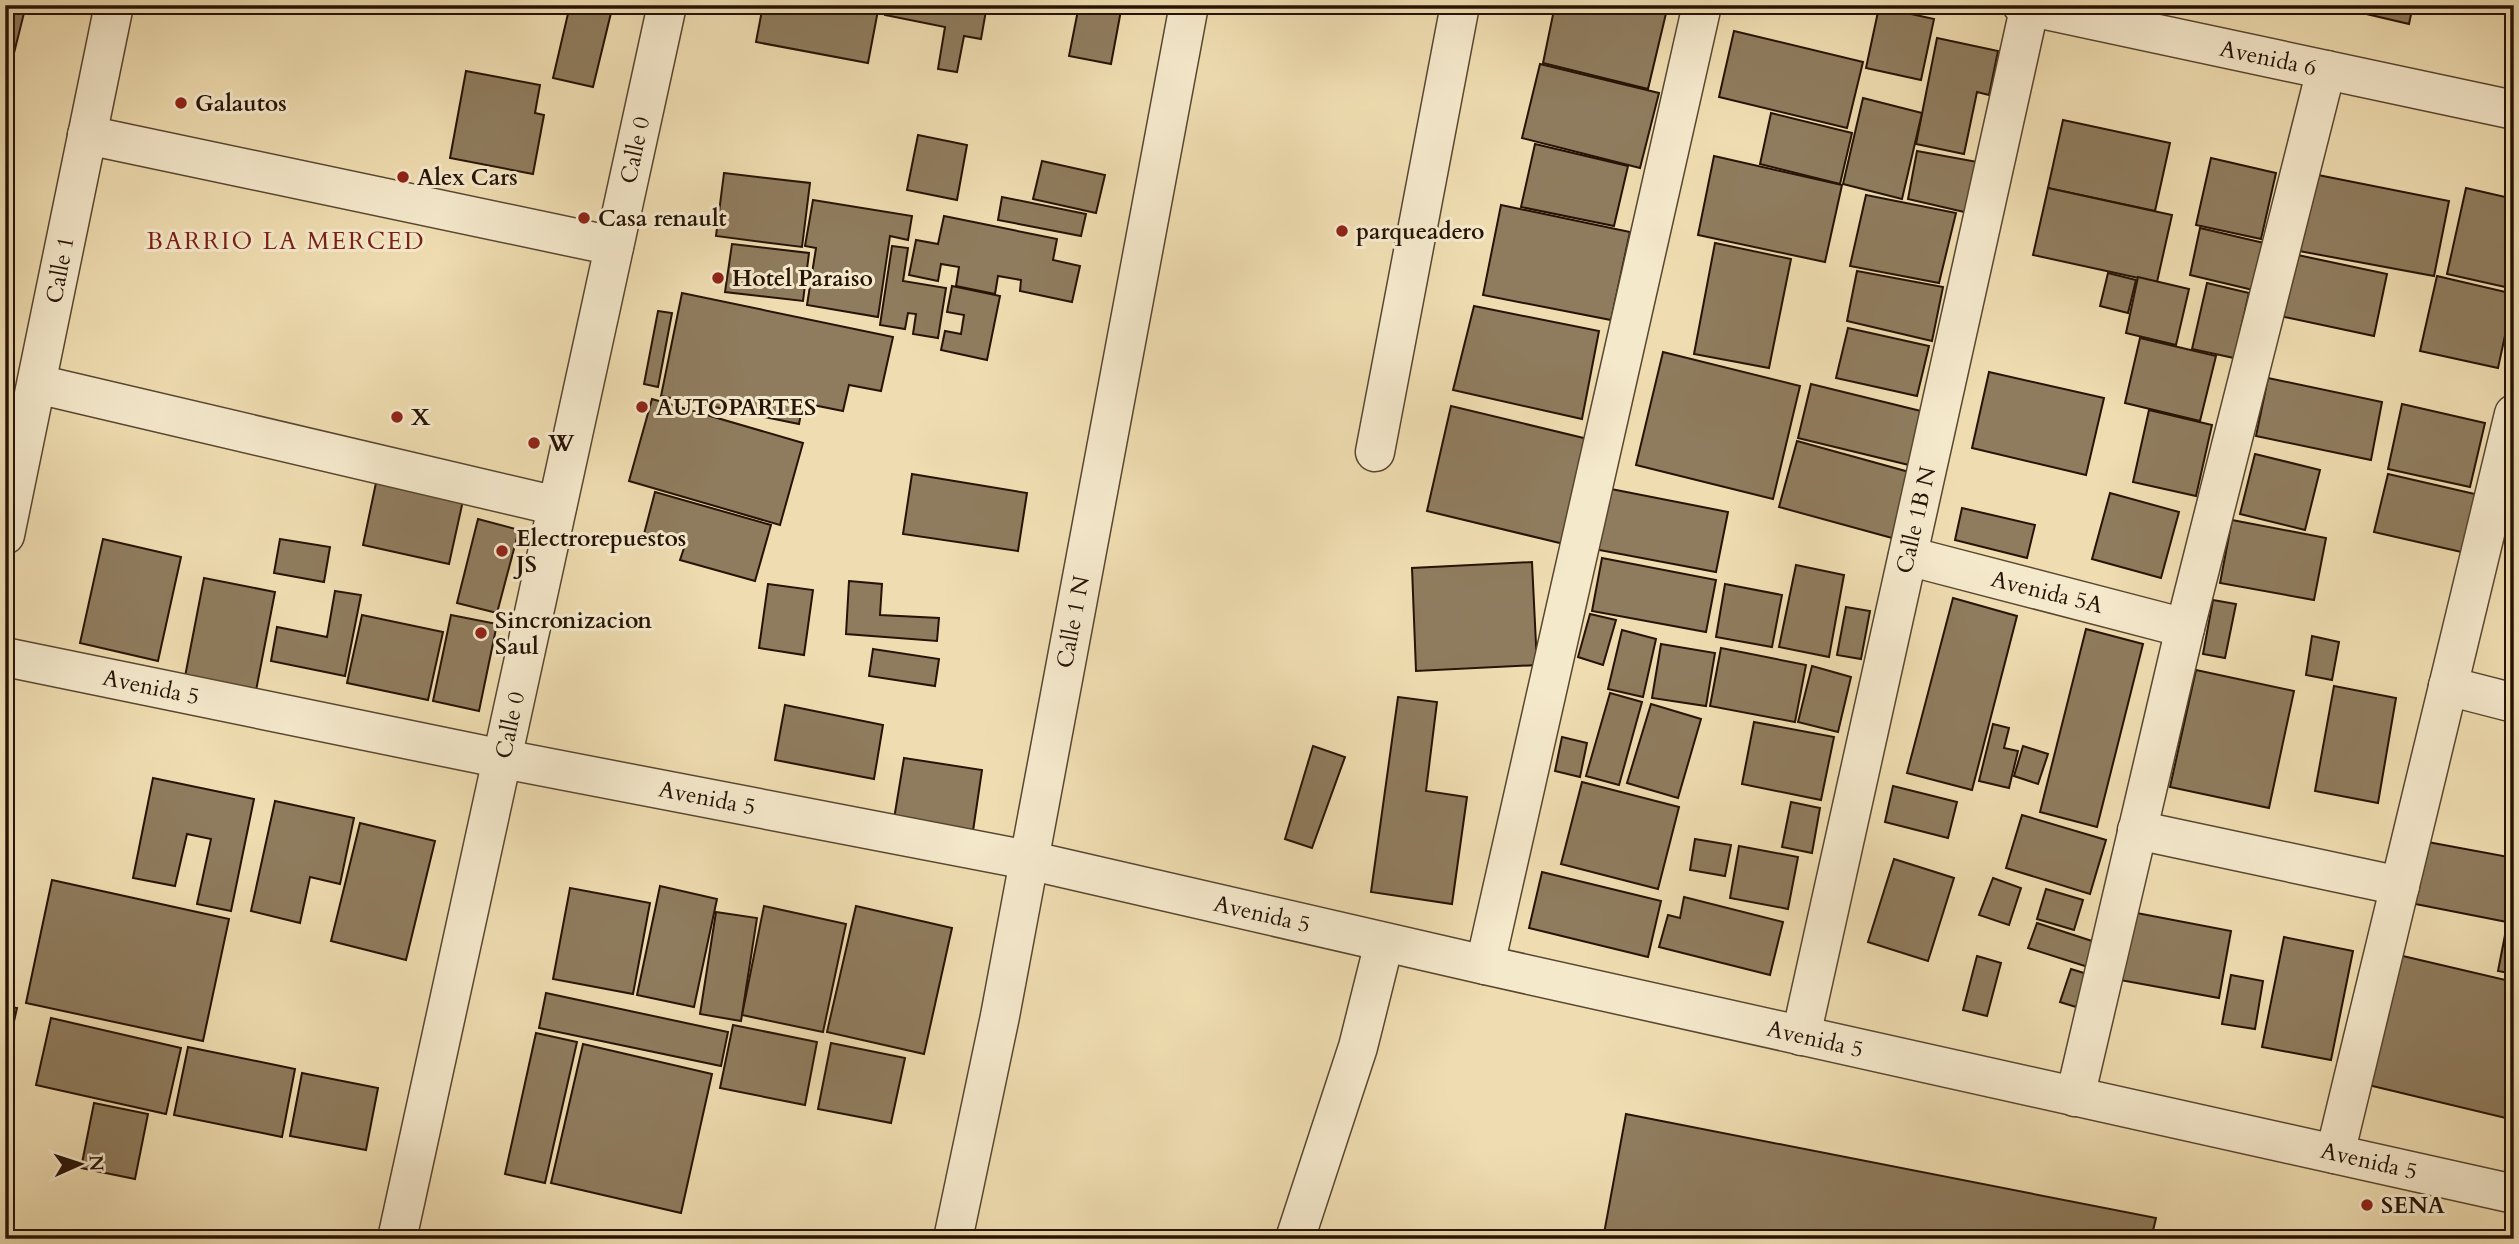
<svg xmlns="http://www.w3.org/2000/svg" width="2519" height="1244" font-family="Cardo,serif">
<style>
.building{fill:#8f7c5e;stroke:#261305;stroke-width:2}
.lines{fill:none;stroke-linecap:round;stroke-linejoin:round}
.minor-casing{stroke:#584630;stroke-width:41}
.minor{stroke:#f5e9cc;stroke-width:38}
.poi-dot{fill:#8f2418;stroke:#f5e9cc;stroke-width:2.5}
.labels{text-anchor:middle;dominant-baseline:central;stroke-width:6;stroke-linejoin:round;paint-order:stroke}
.street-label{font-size:23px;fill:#261305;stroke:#f5e9cc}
.poi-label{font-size:23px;font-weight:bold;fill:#261305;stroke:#f5e9cc;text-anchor:start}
.neighbourhood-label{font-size:24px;letter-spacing:2px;fill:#7a1f14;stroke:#f5e9cc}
</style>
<rect width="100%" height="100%" fill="#efddb1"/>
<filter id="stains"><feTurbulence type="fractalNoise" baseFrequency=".00286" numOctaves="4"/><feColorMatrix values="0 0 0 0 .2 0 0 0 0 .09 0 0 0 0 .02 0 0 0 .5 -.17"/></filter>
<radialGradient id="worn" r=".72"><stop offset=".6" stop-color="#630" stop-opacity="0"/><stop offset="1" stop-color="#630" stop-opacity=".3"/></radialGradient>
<g class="building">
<polygon points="5,5 26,5 12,61 5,59"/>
<polygon points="570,5 580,5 611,13 593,87 553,78"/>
<polygon points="763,5 879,5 868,63 756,42"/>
<polygon points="887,5 987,5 981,39 964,36 957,72 938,69 945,27 885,15"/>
<polygon points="1079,5 1122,5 1111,64 1069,56"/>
<polygon points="1555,5 1668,5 1648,89 1543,63"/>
<polygon points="2328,5 2413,5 2409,24"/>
<polygon points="1879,7 1934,19 1921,80 1866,68"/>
<polygon points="1734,31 1863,62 1847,128 1719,97"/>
<polygon points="1937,38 1998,51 1989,95 1977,92 1964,154 1916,144"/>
<polygon points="1540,64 1659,93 1640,168 1522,138"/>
<polygon points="466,71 540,85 535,113 544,115 533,174 450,158"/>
<polygon points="1863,98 1922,113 1902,199 1843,184"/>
<polygon points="1771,113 1852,133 1840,184 1760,164"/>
<polygon points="2063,120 2170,143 2155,211 2048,188"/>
<polygon points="918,135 967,145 957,200 907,190"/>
<polygon points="1535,144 1628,166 1614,226 1521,207"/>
<polygon points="1917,151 1983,163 1973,214 1908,199"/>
<polygon points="1714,156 1842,185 1825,262 1698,235"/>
<polygon points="2211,158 2276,173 2261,239 2196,225"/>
<polygon points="1042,161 1105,175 1096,213 1033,199"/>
<polygon points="724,173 810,183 802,247 716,236"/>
<polygon points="2313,174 2449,201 2434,276 2299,251"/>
<polygon points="2048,188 2172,215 2157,282 2033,255"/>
<polygon points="2466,188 2514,199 2514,289 2447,274"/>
<polygon points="1866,195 1956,213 1939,283 1850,266"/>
<polygon points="1002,197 1086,214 1081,236 998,220"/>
<polygon points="813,200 912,216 908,240 890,236 878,317 807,305 816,248 805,246"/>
<polygon points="1501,205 1630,232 1611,320 1483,295"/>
<polygon points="944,216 1057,239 1053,260 1080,266 1072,302 1020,291 1021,280 998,276 995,294 956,286 959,267 941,264 938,281 909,275 916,240 938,244"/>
<polygon points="2200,228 2264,243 2253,290 2190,275"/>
<polygon points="1715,243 1791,259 1769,368 1694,354"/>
<polygon points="732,244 809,253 803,301 725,292"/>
<polygon points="892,246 908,248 903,281 946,288 938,338 913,334 916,314 908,313 905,329 880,325"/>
<polygon points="2293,254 2387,274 2374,336 2280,316"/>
<polygon points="1857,271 1943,287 1932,341 1847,321"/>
<polygon points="2108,273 2136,280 2128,313 2100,306"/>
<polygon points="2437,276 2514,294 2498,368 2420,351"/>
<polygon points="2138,277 2189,289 2176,345 2126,333"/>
<polygon points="2207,283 2249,293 2234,358 2192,349"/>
<polygon points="952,286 1000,296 987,360 941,350 945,331 961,334 964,315 947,312"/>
<polygon points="682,293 893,337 881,391 849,385 843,411 803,403 799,424 661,396"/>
<polygon points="1474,306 1599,331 1582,419 1453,390"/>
<polygon points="658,311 672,313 658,387 644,384"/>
<polygon points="1848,328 1929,346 1917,396 1836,378"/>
<polygon points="2140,338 2216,356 2200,421 2125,403"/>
<polygon points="1663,352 1800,386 1773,499 1636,465"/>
<polygon points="1989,372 2104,398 2086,475 1972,448"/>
<polygon points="2268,378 2382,402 2371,460 2256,436"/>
<polygon points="1811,384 1925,412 1913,466 1798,438"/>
<polygon points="652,399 803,443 780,525 629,481"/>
<polygon points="2402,404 2485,423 2470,487 2388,469"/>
<polygon points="1451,406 1592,440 1568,545 1427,511"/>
<polygon points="2149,410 2212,425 2196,496 2133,482"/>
<polygon points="1797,441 1920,475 1903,541 1779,507"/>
<polygon points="2255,454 2320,470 2305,530 2240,514"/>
<polygon points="912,474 1027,493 1018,551 903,534"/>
<polygon points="2388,474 2479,495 2466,553 2374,532"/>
<polygon points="377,478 464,496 449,564 363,545"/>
<polygon points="1606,488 1728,512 1716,572 1594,549"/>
<polygon points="655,492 771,525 755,581 680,560 685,545 644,534"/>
<polygon points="2110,493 2179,512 2161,578 2092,559"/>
<polygon points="1962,508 2035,525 2027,558 1955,540"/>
<polygon points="478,519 519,530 497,613 457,603"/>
<polygon points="2232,520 2326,538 2314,600 2220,583"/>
<polygon points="103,539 181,557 158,661 80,643"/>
<polygon points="280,539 330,547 324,582 274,573"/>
<polygon points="1602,558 1716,580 1706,632 1592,611"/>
<polygon points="1532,562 1537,665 1416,671 1412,568"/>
<polygon points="1796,565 1844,575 1829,657 1779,647"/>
<polygon points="204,578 275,592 254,701 183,687"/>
<polygon points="849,581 882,584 880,615 939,618 937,641 846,634"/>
<polygon points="768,584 813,590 804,655 759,648"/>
<polygon points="1725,584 1782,595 1772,647 1716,637"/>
<polygon points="335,591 361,595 345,676 271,661 277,627 327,637"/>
<polygon points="1953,598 2017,616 1972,790 1907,773"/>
<polygon points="2213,600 2236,604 2225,658 2203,654"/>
<polygon points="1846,607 1870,611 1861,659 1837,655"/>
<polygon points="1590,614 1616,620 1603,665 1578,657"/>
<polygon points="362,615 443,632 428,700 347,683"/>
<polygon points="451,615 497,624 479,711 433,701"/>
<polygon points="2086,629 2143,644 2097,827 2040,812"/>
<polygon points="1622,630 1656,639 1643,697 1608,689"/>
<polygon points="2312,636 2339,642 2332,680 2306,675"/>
<polygon points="1661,644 1715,653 1706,706 1652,698"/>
<polygon points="1721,648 1806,665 1795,722 1710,706"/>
<polygon points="873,649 939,659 935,686 869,676"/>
<polygon points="1812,666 1851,677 1838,732 1798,722"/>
<polygon points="2196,670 2294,691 2269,808 2170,787"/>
<polygon points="2334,686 2396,698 2378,803 2315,791"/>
<polygon points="1610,693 1642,702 1619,785 1586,776"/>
<polygon points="1398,697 1437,702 1426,791 1467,797 1452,904 1371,892"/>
<polygon points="1651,704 1701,719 1678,798 1627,783"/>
<polygon points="785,705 883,725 874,779 775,760"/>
<polygon points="1754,722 1834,737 1821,800 1742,784"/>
<polygon points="1993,724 2009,728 2004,748 2018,751 2009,788 1979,781"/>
<polygon points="1562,737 1587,743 1580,777 1555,771"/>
<polygon points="1313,746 1345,757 1312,848 1285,839"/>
<polygon points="2023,746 2048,754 2038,784 2014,776"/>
<polygon points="904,758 982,770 973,831 894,819"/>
<polygon points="153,778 254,799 231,911 197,904 211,839 187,834 175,886 133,878"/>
<polygon points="1582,782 1679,807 1658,889 1561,864"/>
<polygon points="1893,786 1957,802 1948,838 1885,822"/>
<polygon points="275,801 354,818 340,884 310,877 300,923 251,911"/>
<polygon points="1791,802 1820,808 1812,853 1782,847"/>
<polygon points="2022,815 2106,840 2090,894 2006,868"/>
<polygon points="360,823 435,841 406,960 331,941"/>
<polygon points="1695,839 1731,845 1725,876 1690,870"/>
<polygon points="2417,840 2514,858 2512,923 2405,902"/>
<polygon points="1739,846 1798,857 1788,909 1730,898"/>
<polygon points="1894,859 1954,878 1928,961 1868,942"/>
<polygon points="1542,872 1661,901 1648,957 1529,928"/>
<polygon points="1993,878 2021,888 2009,925 1979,915"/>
<polygon points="52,880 229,919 203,1041 26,1003"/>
<polygon points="660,886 717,899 694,1007 637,995"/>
<polygon points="570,888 650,903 633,994 553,979"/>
<polygon points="2046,889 2083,900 2074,930 2037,919"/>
<polygon points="1684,897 1783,922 1770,975 1659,947 1668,915 1680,918"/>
<polygon points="764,906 846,924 823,1032 742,1015"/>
<polygon points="856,906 952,928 924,1054 827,1032"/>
<polygon points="2121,910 2231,931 2219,998 2109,978"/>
<polygon points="716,912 757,918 741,1021 700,1014"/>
<polygon points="2037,923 2095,942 2088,967 2028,948"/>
<polygon points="2506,930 2514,932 2514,974 2498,971"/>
<polygon points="2284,937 2353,951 2331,1060 2262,1047"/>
<polygon points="2390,953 2514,982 2514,1025 2508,1050 2514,1052 2514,1120 2360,1083"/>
<polygon points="1977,956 2001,963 1987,1016 1963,1010"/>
<polygon points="2071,969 2087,974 2076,1007 2060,1002"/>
<polygon points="2231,975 2263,981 2255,1029 2222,1024"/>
<polygon points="546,993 728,1032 721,1066 539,1028"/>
<polygon points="5,1006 17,1008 5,1061"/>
<polygon points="51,1018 181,1048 166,1114 36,1085"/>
<polygon points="733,1025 817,1042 805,1105 720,1088"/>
<polygon points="536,1033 577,1042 545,1183 505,1174"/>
<polygon points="831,1043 905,1058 891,1123 818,1109"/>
<polygon points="583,1044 712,1074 681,1213 551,1183"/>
<polygon points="188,1047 295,1069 282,1137 174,1115"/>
<polygon points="302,1073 378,1088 366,1150 290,1136"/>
<polygon points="94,1103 148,1114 135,1179 81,1168"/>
<polygon points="1626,1114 2156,1218 2151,1239 1603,1239"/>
</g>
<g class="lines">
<defs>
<g id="minor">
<polyline points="2022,5 2514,110"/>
<polyline points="87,135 614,246"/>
<polyline points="37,384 557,506"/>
<polyline points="1375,452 1460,5"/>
<polyline points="5,535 114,5"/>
<polyline points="1908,556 2185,628"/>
<polyline points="5,657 503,759 1028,860 1485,965 2514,1194"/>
<polyline points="2448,686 2514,703"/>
<polyline points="2137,830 2400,886"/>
<polyline points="1485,965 1702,5"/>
<polyline points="1801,1036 2030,5"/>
<polyline points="2075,1097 2185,628 2326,70"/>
<polyline points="2335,1154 2514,414"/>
<polyline points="397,1239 667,5"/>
<polyline points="953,1239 1000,1016 1189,5"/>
<polyline points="1295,1239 1358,1047 1384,943"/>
</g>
</defs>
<use href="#minor" class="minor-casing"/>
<use href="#minor" class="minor"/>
</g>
<g class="poi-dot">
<circle cx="181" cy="103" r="7"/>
<circle cx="403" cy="177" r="7"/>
<circle cx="584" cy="218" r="7"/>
<circle cx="1342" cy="231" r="7"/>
<circle cx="718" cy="278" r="7"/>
<circle cx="642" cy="407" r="7"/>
<circle cx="397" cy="417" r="7"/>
<circle cx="534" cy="443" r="7"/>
<circle cx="502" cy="551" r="7"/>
<circle cx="481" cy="633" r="7"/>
<circle cx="2367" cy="1205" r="7"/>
</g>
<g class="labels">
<g class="street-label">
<text transform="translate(2268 58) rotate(12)">Avenida 6</text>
<text transform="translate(635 150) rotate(-78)">Calle 0</text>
<text transform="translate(60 270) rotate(-79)">Calle 1</text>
<text transform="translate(1916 520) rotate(-77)">Calle 1B N</text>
<text transform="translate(2047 592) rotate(14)">Avenida 5A</text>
<text transform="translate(1073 622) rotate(-79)">Calle 1 N</text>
<text transform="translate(151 687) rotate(12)">Avenida 5</text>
<text transform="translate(510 725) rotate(-78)">Calle 0</text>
<text transform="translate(707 798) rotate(11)">Avenida 5</text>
<text transform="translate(1262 914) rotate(13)">Avenida 5</text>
<text transform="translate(1815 1039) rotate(13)">Avenida 5</text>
<text transform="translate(2369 1161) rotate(13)">Avenida 5</text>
</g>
<g class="poi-label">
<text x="195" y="103">Galautos</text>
<text x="417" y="177">Alex Cars</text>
<text x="598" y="218">Casa renault</text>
<text x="1356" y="231">parqueadero</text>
<text x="732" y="278">Hotel Paraiso</text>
<text x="656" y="407">AUTOPARTES</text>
<text x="411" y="417">X</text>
<text x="548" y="443">W</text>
<text x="516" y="538">Electrorepuestos<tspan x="516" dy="26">JS</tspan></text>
<text x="495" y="620">Sincronizacion<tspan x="495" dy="26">Saul</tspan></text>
<text x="2381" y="1205">SENA</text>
</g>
<g class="neighbourhood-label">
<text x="286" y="241">BARRIO LA MERCED</text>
</g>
</g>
<rect width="2519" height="1244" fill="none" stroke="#efddb1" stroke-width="28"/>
<rect x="7" y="7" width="2505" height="1230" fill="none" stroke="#261305" stroke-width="3.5"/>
<rect x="14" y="14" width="2491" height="1216" fill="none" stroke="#261305" stroke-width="2"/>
<g transform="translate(80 1164) rotate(87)" stroke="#f5e9cc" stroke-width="5" paint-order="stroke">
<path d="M0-5L12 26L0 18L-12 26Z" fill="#261305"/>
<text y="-10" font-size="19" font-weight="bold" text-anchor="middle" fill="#261305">N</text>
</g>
<rect width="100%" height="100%" filter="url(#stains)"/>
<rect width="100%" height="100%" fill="url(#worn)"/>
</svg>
